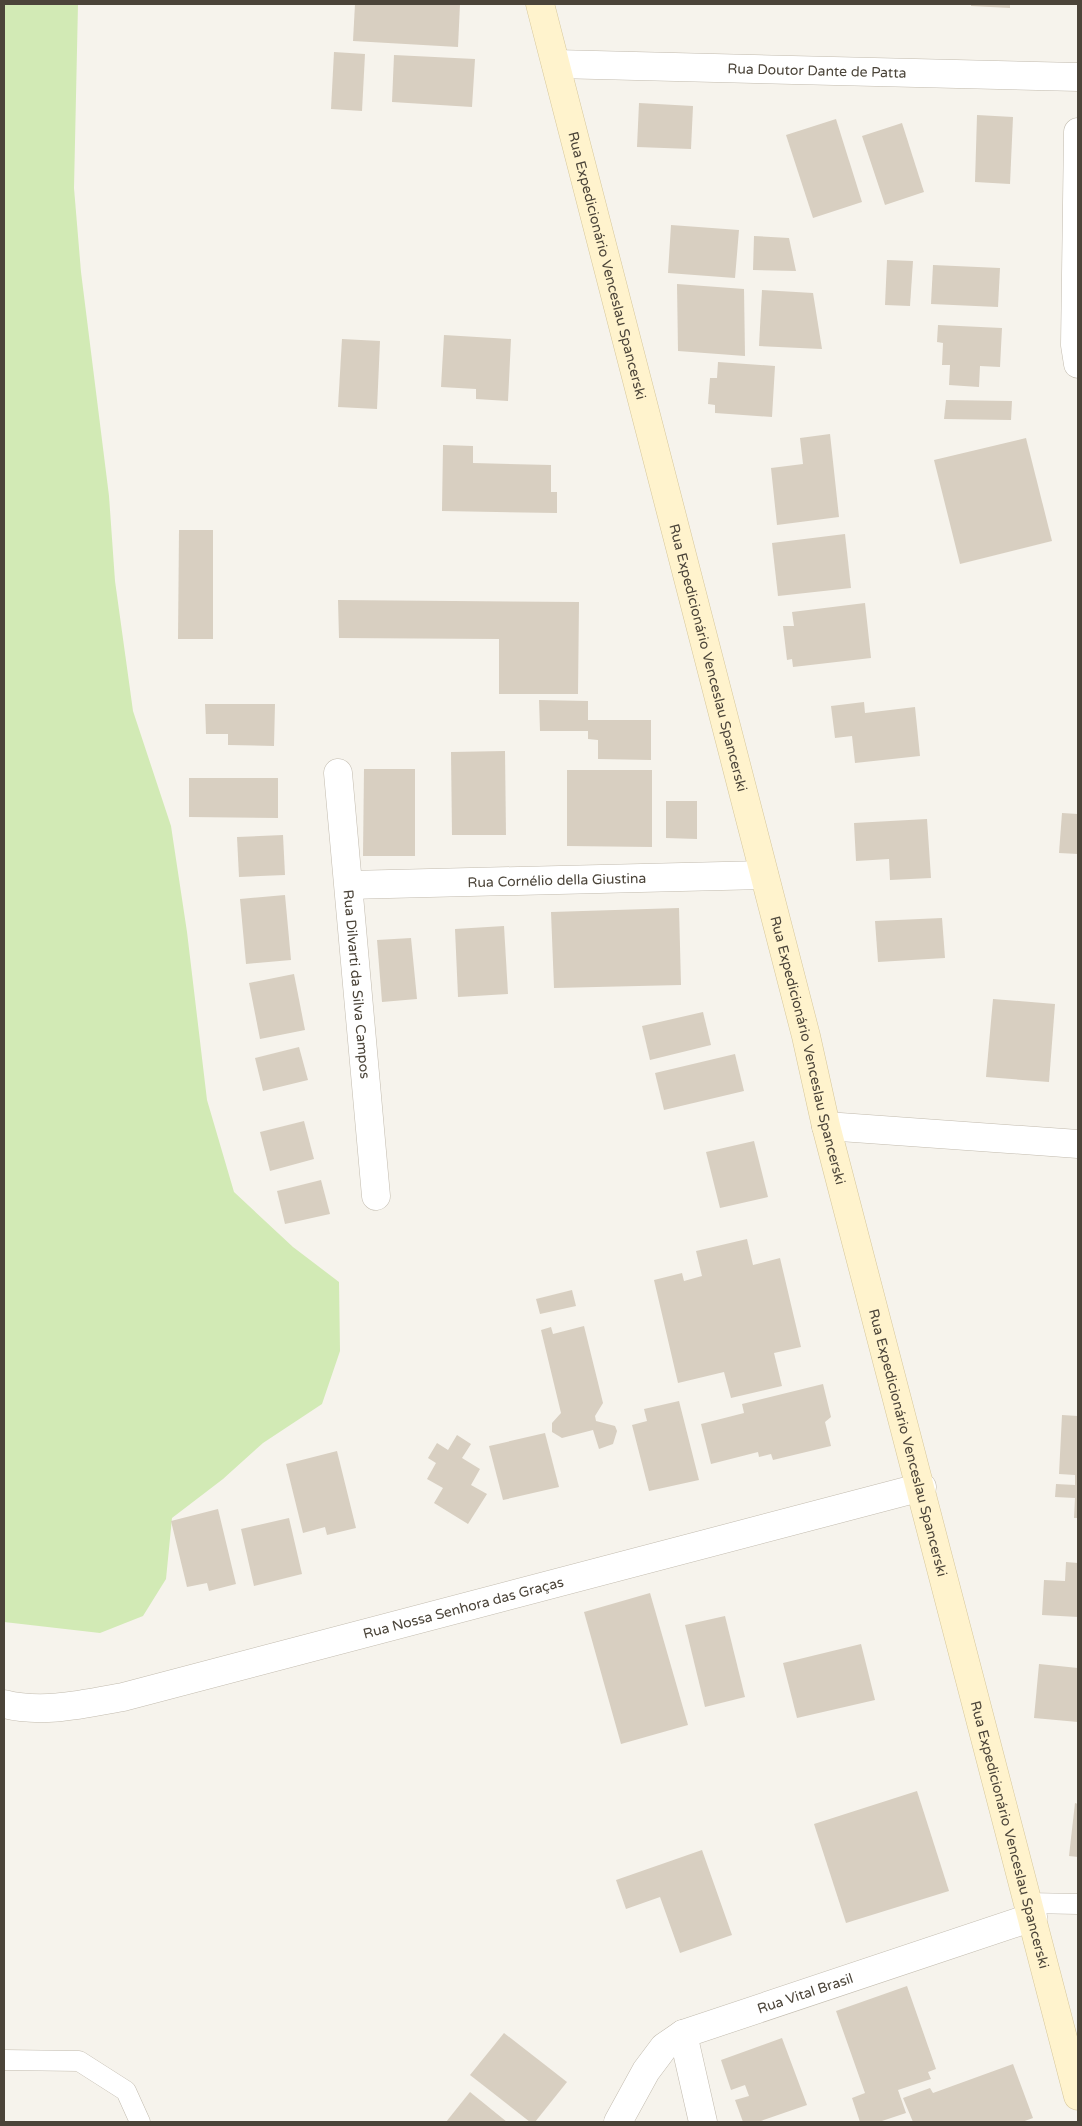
<svg xmlns="http://www.w3.org/2000/svg" width="1082" height="2126" font-family="'Varela Round',sans-serif">
<style>
.green{fill:#d2eab5}
.building{fill:#d8cfc1}
.lines{fill:none;stroke-linecap:round;stroke-linejoin:round}
.lane-casing{stroke:#c2bbae;stroke-width:21}
.street-casing{stroke:#c2bbae;stroke-width:29}
.secondary-casing{stroke:#d6c79b;stroke-width:29}
.lane{stroke:#fff;stroke-width:20}
.street{stroke:#fff;stroke-width:28}
.secondary{stroke:#fff3cd;stroke-width:28}
.labels{text-anchor:middle;dominant-baseline:central;stroke-width:4;stroke-linejoin:round;paint-order:stroke}
.street-label{font-size:14px;fill:#4b4439;stroke:#fff}
</style>
<rect width="100%" height="100%" fill="#f6f3ec"/>
<polygon class="green" points="4,4 78,4 74,188 81,272 109,496 115,581 133,711 171,826 187,932 207,1100 234,1192 293,1247 339,1282 340,1351 322,1404 263,1443 223,1479 172,1518 166,1579 143,1616 100,1633 4,1622"/>
<g class="building">
<polygon points="355,4 460,4 458,47 353,41"/>
<polygon points="971,4 1010,4 1010,8 971,6"/>
<polygon points="334,52 365,54 362,111 331,109"/>
<polygon points="394,55 475,59 472,107 392,102"/>
<polygon points="639,103 693,106 691,149 637,147"/>
<polygon points="977,115 1013,117 1010,184 975,182"/>
<polygon points="836,119 862,202 813,218 786,135"/>
<polygon points="902,123 924,192 885,205 862,136"/>
<polygon points="671,225 739,230 735,278 668,273"/>
<polygon points="754,236 789,238 796,271 753,270"/>
<polygon points="887,260 913,261 910,306 885,305"/>
<polygon points="933,265 1000,268 998,307 931,304"/>
<polygon points="677,284 744,289 745,356 678,351"/>
<polygon points="762,290 813,293 822,349 759,346"/>
<polygon points="938,325 1002,328 1000,367 980,366 979,387 949,385 950,365 942,365 943,343 937,342"/>
<polygon points="444,335 511,339 508,401 476,399 476,389 441,387"/>
<polygon points="342,339 380,341 377,409 338,407"/>
<polygon points="718,362 775,366 772,417 715,413 715,405 708,404 710,378 717,378"/>
<polygon points="946,400 1012,401 1011,420 944,419"/>
<polygon points="830,434 839,517 777,525 771,468 803,464 800,438"/>
<polygon points="1026,438 1052,541 960,564 934,460"/>
<polygon points="443,445 473,446 473,463 551,465 551,492 557,492 557,513 442,511"/>
<polygon points="179,530 213,530 213,639 178,639"/>
<polygon points="845,534 851,588 778,596 772,543"/>
<polygon points="338,600 579,602 578,694 499,694 499,639 339,638"/>
<polygon points="865,603 871,658 793,667 792,659 787,660 783,626 794,626 792,612"/>
<polygon points="539,700 588,701 588,720 651,720 651,760 598,759 598,740 588,739 588,731 540,731"/>
<polygon points="864,702 865,713 915,707 920,756 855,763 852,736 835,738 831,706"/>
<polygon points="205,704 275,704 274,746 228,745 228,734 206,734"/>
<polygon points="505,751 506,835 452,835 451,752"/>
<polygon points="364,769 415,769 415,856 363,856"/>
<polygon points="567,770 652,770 652,847 567,846"/>
<polygon points="189,778 278,778 278,818 189,817"/>
<polygon points="666,801 697,801 697,839 666,838"/>
<polygon points="1062,813 1078,814 1078,854 1059,853"/>
<polygon points="927,819 931,878 890,880 889,859 856,861 854,823"/>
<polygon points="283,835 285,875 239,877 237,837"/>
<polygon points="285,895 291,960 246,964 240,899"/>
<polygon points="679,908 681,985 554,988 551,912"/>
<polygon points="942,918 945,958 878,962 875,921"/>
<polygon points="504,926 508,994 458,997 455,929"/>
<polygon points="411,938 417,999 382,1002 377,940"/>
<polygon points="294,974 305,1030 260,1039 249,983"/>
<polygon points="993,999 1055,1004 1049,1082 986,1077"/>
<polygon points="703,1012 711,1045 650,1060 642,1026"/>
<polygon points="299,1047 308,1080 263,1091 255,1058"/>
<polygon points="735,1054 744,1091 664,1110 655,1073"/>
<polygon points="304,1121 314,1159 270,1171 260,1132"/>
<polygon points="754,1141 768,1197 720,1208 706,1152"/>
<polygon points="321,1180 330,1214 285,1224 277,1191"/>
<polygon points="747,1239 753,1265 780,1258 801,1347 774,1353 782,1386 731,1398 724,1372 678,1383 654,1280 682,1273 684,1281 702,1276 696,1251"/>
<polygon points="572,1290 576,1306 540,1314 536,1299"/>
<polygon points="584,1326 603,1403 595,1416 596,1421 615,1426 617,1431 613,1444 599,1449 593,1430 562,1438 552,1432 552,1423 561,1413 541,1330 551,1327 553,1334"/>
<polygon points="823,1384 831,1417 825,1422 831,1446 773,1460 771,1454 759,1457 758,1452 711,1464 701,1424 744,1413 742,1404"/>
<polygon points="679,1401 699,1480 649,1491 632,1425 647,1421 644,1409"/>
<polygon points="1062,1415 1078,1416 1078,1518 1074,1518 1075,1498 1055,1497 1056,1484 1075,1485 1075,1475 1059,1474"/>
<polygon points="545,1433 559,1487 503,1500 489,1446"/>
<polygon points="457,1435 471,1444 462,1458 480,1469 471,1485 487,1494 468,1524 434,1503 443,1488 427,1479 436,1463 428,1458 437,1443 448,1450"/>
<polygon points="337,1451 356,1528 327,1535 325,1527 303,1533 286,1464"/>
<polygon points="218,1509 236,1584 209,1591 207,1583 187,1587 171,1521"/>
<polygon points="289,1518 302,1574 254,1586 241,1529"/>
<polygon points="1066,1562 1078,1563 1078,1617 1042,1615 1044,1580 1065,1581"/>
<polygon points="650,1593 688,1725 621,1744 584,1612"/>
<polygon points="725,1616 745,1697 705,1707 685,1625"/>
<polygon points="861,1644 875,1700 797,1718 783,1663"/>
<polygon points="1039,1664 1078,1668 1078,1722 1034,1718"/>
<polygon points="917,1791 949,1891 846,1923 814,1824"/>
<polygon points="1075,1803 1078,1804 1078,1857 1069,1856"/>
<polygon points="702,1850 732,1935 680,1953 660,1897 626,1909 616,1880"/>
<polygon points="907,1986 936,2069 928,2072 931,2079 898,2090 906,2113 879,2122 860,2122 852,2098 865,2093 836,2011"/>
<polygon points="504,2033 567,2082 535,2122 530,2122 470,2075"/>
<polygon points="782,2038 807,2105 758,2122 743,2122 735,2100 749,2096 745,2085 731,2090 721,2060"/>
<polygon points="1013,2064 1033,2118 1022,2122 913,2122 903,2098 930,2088 933,2093"/>
<polygon points="470,2092 507,2122 446,2122"/>
</g>
<g class="lines">
<defs>
<g id="lane">
<polyline points="1028,1903 1078,1904"/>
<polyline points="4,2060 79,2061 126,2091 140,2122"/>
</g>
<g id="street">
<path id="s1" d="M 556,64 L 1078,77"/>
<polyline points="1078,132 1075,345 1078,364"/>
<path id="s2" d="M 338,773 L 376,1196"/>
<path id="s3" d="M 349,885 L 764,875"/>
<polyline points="826,1126 1078,1144"/>
<path id="s4" d="M 4,1704 C 43,1714 84,1704 123,1697 L 922,1487"/>
<polyline points="683,2034 703,2122"/>
<path id="s5" d="M 618,2122 L 646,2071 L 664,2047 L 683,2034 L 1033,1917"/>
</g>
<g id="secondary">
<path id="s6" d="M 540,4 L 806,1036 L 826,1126 L 1078,2096"/>
</g>
</defs>
<use href="#lane" class="lane-casing"/>
<use href="#street" class="street-casing"/>
<use href="#secondary" class="secondary-casing"/>
<use href="#lane" class="lane"/>
<use href="#street" class="street"/>
<use href="#secondary" class="secondary"/>
</g>
<g class="labels">
<g class="street-label">
<text stroke="none"><textPath href="#s1" startOffset="261">Rua Doutor Dante de Patta</textPath></text>
<text stroke="none"><textPath href="#s6" startOffset="270">Rua Expedicionário Venceslau Spancerski</textPath></text>
<text stroke="none"><textPath href="#s6" startOffset="675">Rua Expedicionário Venceslau Spancerski</textPath></text>
<text stroke="none"><textPath href="#s3" startOffset="208">Rua Cornélio della Giustina</textPath></text>
<text stroke="none"><textPath href="#s2" startOffset="212">Rua Dilvarti da Silva Campos</textPath></text>
<text stroke="none"><textPath href="#s6" startOffset="1080">Rua Expedicionário Venceslau Spancerski</textPath></text>
<text stroke="none"><textPath href="#s6" startOffset="1485">Rua Expedicionário Venceslau Spancerski</textPath></text>
<text stroke="none"><textPath href="#s4" startOffset="472">Rua Nossa Senhora das Graças</textPath></text>
<text stroke="none"><textPath href="#s6" startOffset="1890">Rua Expedicionário Venceslau Spancerski</textPath></text>
<text stroke="none"><textPath href="#s5" startOffset="240">Rua Vital Brasil</textPath></text>
</g>
</g>
<rect width="1082" height="2126" fill="none" stroke="#4b4439" stroke-width="10"/>
</svg>
